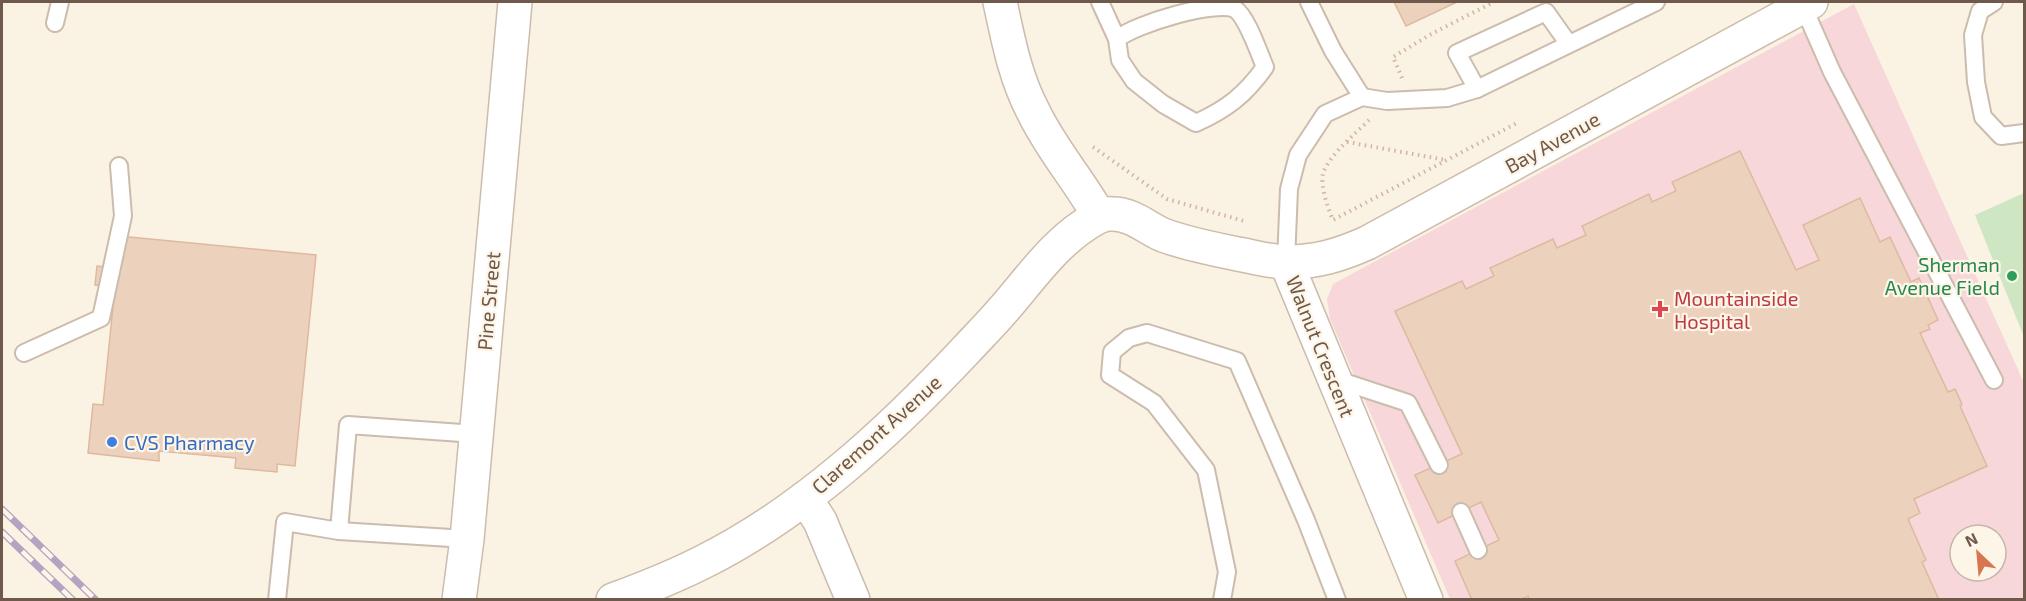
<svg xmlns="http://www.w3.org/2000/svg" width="2026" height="601" font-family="'Exo 2',sans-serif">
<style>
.medical{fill:#f7d7d9;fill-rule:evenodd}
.green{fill:#cfe6c3}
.building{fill:#ecd2bd;stroke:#deb99f;stroke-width:1.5}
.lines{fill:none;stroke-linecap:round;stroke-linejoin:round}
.lane-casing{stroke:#ccbcad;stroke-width:20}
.street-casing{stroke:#ccbcad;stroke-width:36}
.secondary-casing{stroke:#cebcab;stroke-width:36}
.path{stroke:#d1b5a0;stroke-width:4;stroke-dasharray:1.5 4.5;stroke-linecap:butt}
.lane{stroke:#fff;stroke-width:16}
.street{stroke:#fff;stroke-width:33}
.secondary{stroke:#fff;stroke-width:33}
.rail-casing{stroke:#b5a3c1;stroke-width:7}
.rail{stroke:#fdf6e8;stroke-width:4.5;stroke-dasharray:14;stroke-linecap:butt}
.leisure-dot{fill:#2e9e5b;stroke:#fdf6e8;stroke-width:2}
.health-dot{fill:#e0444e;stroke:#fdf6e8;stroke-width:2}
.shop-dot{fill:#3f7fe0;stroke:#fdf6e8;stroke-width:2}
.labels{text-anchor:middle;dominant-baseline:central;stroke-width:4.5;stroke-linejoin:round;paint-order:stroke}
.street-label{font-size:20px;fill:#6f594b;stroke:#fdf6e8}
.leisure-label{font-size:20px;fill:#27864d;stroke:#fdf6e8;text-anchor:end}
.health-label{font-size:20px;fill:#be3a42;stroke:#fdf6e8;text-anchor:start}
.shop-label{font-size:20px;fill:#366cbe;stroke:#fdf6e8;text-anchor:start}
</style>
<rect width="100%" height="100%" fill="#faf2e3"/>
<path class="medical" d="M 1854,4 L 2024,383 L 2024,599 L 1450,599 L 1330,319 L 1327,299 L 1333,284 ZM 1960,535 L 1996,535 L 1996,571 L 1960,571 Z"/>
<polygon class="green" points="2024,193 2024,337 1975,215"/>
<g class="building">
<polygon points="1394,2 1457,2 1406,26"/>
<polygon points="1740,151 1796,270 1819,260 1803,225 1860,198 1880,242 1890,237 1911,282 1919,278 1938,320 1928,325 1930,329 1920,333 1948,392 1955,389 1962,404 1960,406 1987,466 1914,499 1920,513 1908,519 1926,560 1922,562 1939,600 1529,600 1528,596 1520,600 1472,600 1455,561 1499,540 1481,502 1438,523 1415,475 1462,454 1395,311 1462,281 1466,289 1494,276 1490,268 1553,239 1557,248 1586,235 1582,226 1649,194 1652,202 1676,191 1672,182"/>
<polygon points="119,236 316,255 295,466 277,464 277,472 235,468 236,458 159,451 159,461 88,453 93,404 103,405 115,287 95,285 97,266 116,268"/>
</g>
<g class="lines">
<defs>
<g id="lane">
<path d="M 1100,2 L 1117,39 L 1120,60 L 1134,81 L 1163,104 L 1196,123 C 1227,109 1245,95 1265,67 C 1259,53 1247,17 1235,9 C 1215,0 1135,24 1117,39"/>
<polyline points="1309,2 1333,51 1362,97"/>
<polyline points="1994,2 1980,11 1973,35 1976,82 1983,117 2001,136 2024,133"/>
<polyline points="1803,6 1832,72 1994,380"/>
<polyline points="55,23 60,2"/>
<polyline points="1477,89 1457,53 1546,12 1568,43"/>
<polyline points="1286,262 1289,189 1298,155 1325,114 1362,97 1387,101 1447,98 1477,89 1656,2"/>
<polyline points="24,353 101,318 123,216 119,166"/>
<polyline points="1335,379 1408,403 1439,465"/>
<polyline points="1461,512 1478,550"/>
<polyline points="339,531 348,425 476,434"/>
<polyline points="277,600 285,522 339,531 467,539"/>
<polyline points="1222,600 1227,572 1206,470 1154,403 1110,375 1112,352 1129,338 1147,333 1237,361 1306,520 1337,600"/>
</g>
<g id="street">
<path d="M 1000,2 C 1008,39 1015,77 1033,111 C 1051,149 1079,180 1099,216"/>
<polyline points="1286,262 1426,600"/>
<polyline points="805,498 820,521 853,600"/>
<polyline points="459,600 467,539 515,2"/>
</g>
<path id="secondary" d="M 613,600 C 643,589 673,577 701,563 C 802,513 889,432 966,350 C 978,337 991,324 1003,310 C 1032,277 1056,240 1096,218 C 1100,216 1108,213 1113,214 C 1132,214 1147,228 1163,235 C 1187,244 1213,249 1238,254 C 1254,257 1271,262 1288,262 C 1317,262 1340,255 1367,243 L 1811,2"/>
</defs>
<use href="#lane" class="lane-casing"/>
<use href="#street" class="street-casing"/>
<use href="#secondary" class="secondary-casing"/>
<g class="path">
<polyline points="1402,78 1393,57 1433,33 1494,2"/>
<path d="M 1369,120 C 1356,133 1328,156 1323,174 C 1320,185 1328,209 1333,220 L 1519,122"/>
<polyline points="1347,142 1446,160"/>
<polyline points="1093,147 1167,199 1244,221"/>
</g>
<use href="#lane" class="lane"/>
<use href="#street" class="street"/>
<use href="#secondary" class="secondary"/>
<defs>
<g id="rail">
<polyline points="2,509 96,600"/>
<polyline points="2,532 73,600"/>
</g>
</defs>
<use href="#rail" class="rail-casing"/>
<use href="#rail" class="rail"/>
</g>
<circle class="leisure-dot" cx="2012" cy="276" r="6"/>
<path class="health-dot" d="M1657 300h6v6h6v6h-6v6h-6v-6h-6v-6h6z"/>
<circle class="shop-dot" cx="112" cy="442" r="6"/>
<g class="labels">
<g class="street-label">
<text transform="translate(1552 142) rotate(-29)">Bay Avenue</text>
<text transform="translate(488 301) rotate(-85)">Pine Street</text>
<text transform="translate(1321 346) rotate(68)">Walnut Crescent</text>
<text transform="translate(876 434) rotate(-42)">Claremont Avenue</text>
</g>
<g class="leisure-label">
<text x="2000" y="264">Sherman<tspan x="2000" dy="23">Avenue Field</tspan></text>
</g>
<g class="health-label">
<text x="1674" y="298">Mountainside<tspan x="1674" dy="23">Hospital</tspan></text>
</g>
<g class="shop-label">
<text x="124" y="442">CVS Pharmacy</text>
</g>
</g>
<rect width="2026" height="601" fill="none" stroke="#6f594b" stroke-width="6"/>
<g transform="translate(1978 553) rotate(334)"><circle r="28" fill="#fdf6e8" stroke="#c4b7a9" stroke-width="1.5"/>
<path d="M0-4.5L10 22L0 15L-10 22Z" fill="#d97652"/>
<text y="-9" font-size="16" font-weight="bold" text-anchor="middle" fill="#6f594b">N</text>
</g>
</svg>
